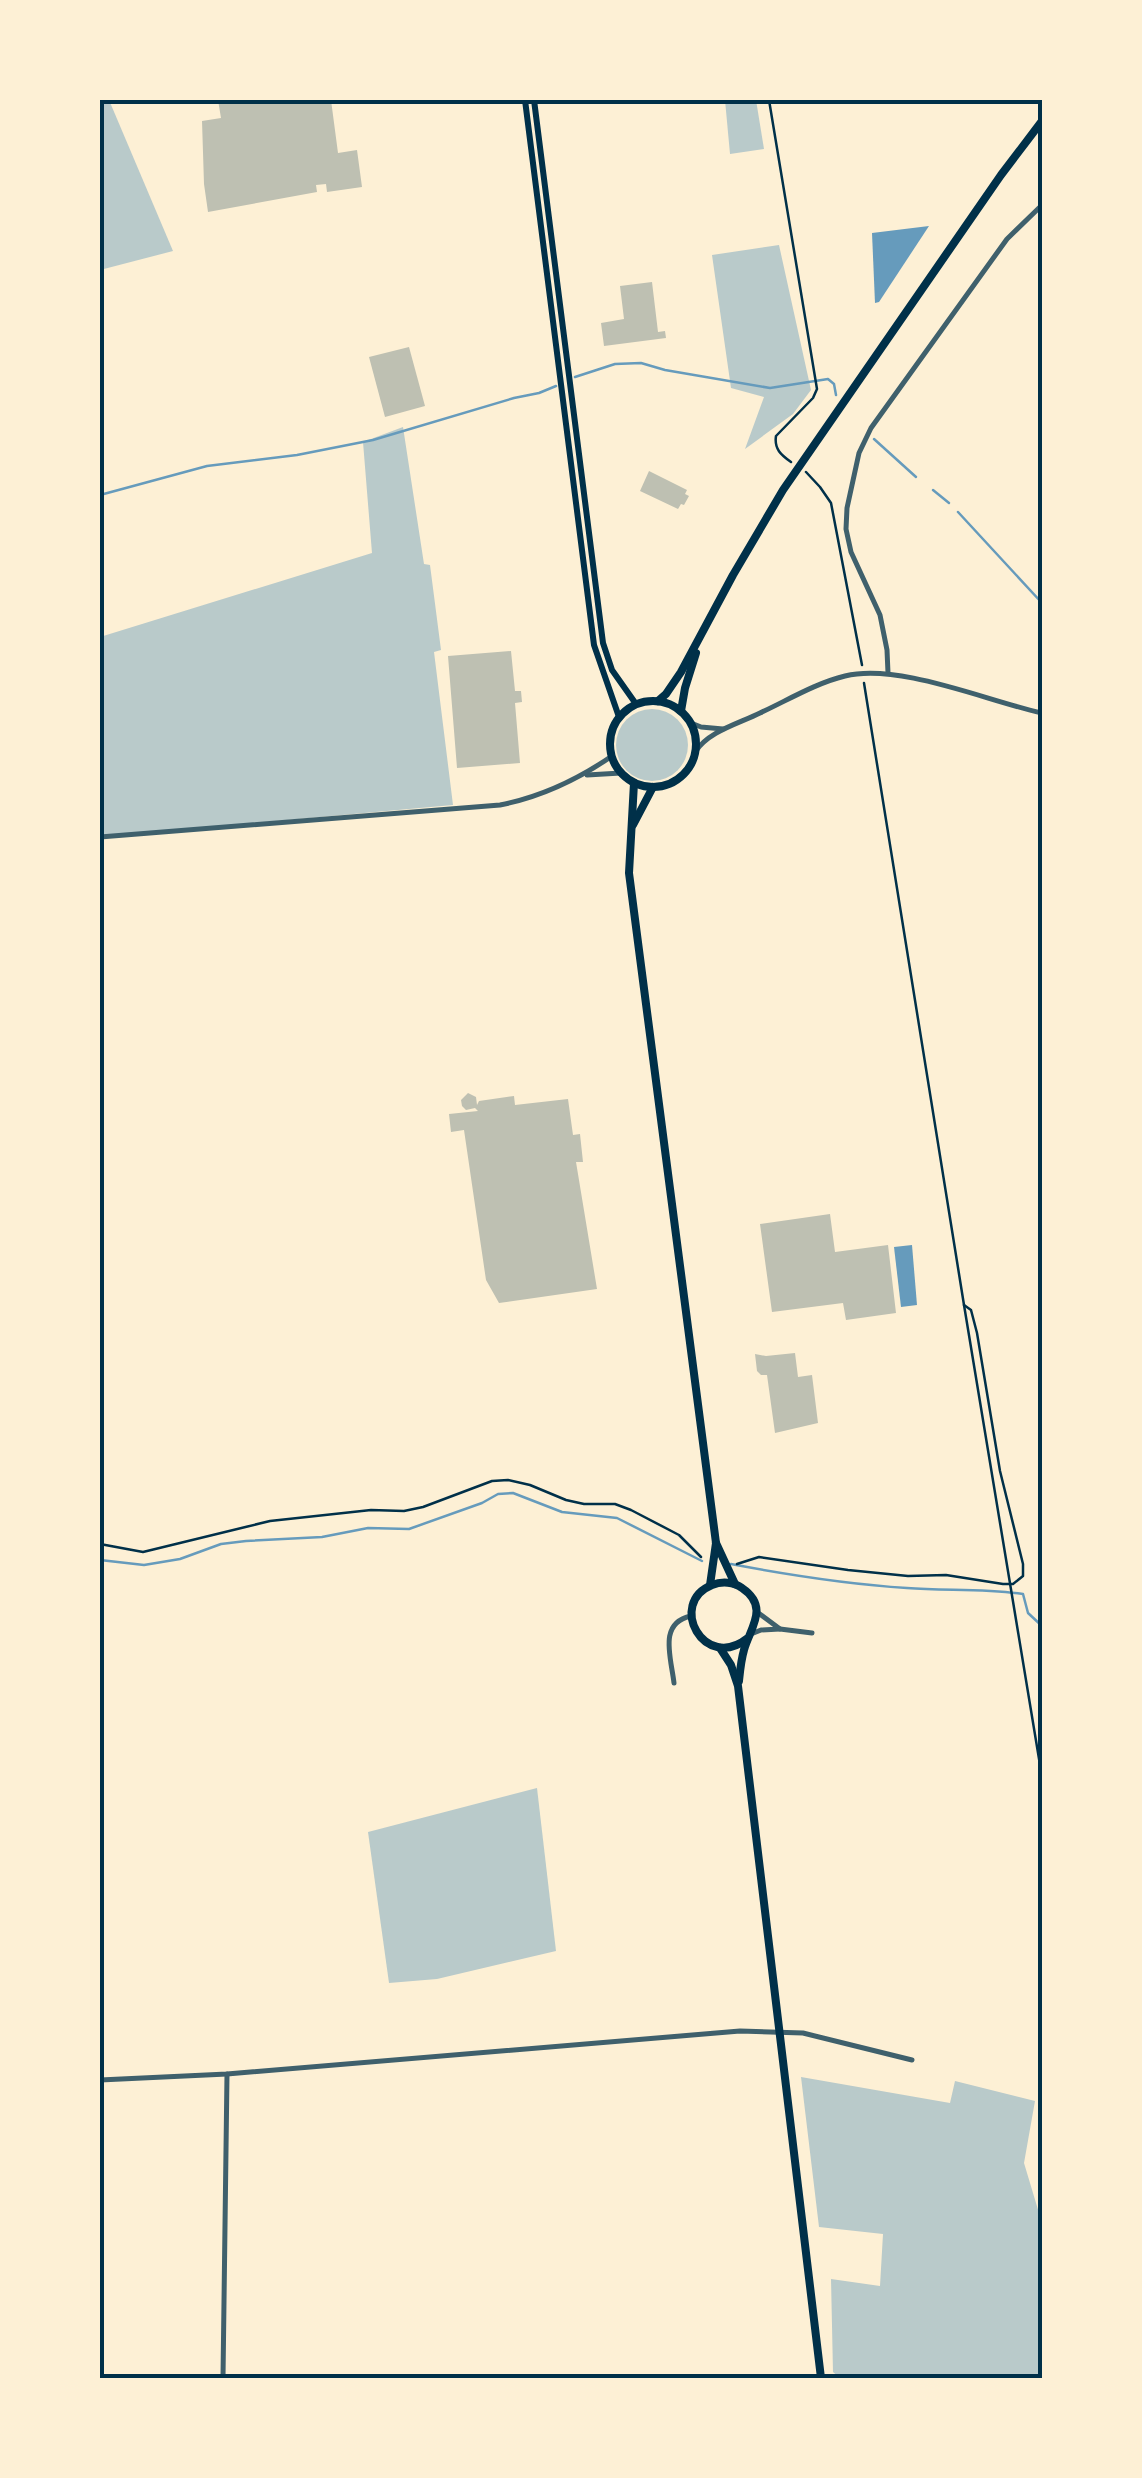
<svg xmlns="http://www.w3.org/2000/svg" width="1142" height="2478" font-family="'Public Sans',sans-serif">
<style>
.green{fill:#b9caca}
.water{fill:#669bbc}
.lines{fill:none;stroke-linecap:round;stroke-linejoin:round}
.stream{stroke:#669bbc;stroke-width:2.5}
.building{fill:#bec0b2}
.path{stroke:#003049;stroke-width:2.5}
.minor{stroke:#3f606c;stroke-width:5}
.tertiary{stroke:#3f606c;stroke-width:5}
.secondary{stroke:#003049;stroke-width:6}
.primary{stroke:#003049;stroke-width:8}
.neatline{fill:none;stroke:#003049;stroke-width:4}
</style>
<rect width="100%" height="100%" fill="#fdf0d5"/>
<g class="green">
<polygon points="100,100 109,100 173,251 100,270"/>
<polygon points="725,100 756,100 764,149 730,154"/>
<polygon points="779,245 811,390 793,414 745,449 764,397 731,388 712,255"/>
<polygon points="403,427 424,564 430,565 441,650 434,652 453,805 100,837 100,637 372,553 363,442"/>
<circle cx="652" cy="745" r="36"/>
<polygon points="537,1788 556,1951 437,1979 389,1983 368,1832"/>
<polygon points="801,2077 950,2103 955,2081 1035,2101 1024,2163 1042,2223 1042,2378 840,2378 833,2372 831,2279 880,2286 883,2234 819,2227"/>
</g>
<g class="water">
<polygon points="929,226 879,302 875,303 872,233"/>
<polygon points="912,1245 917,1305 901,1307 894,1247"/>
</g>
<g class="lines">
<g class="stream">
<polyline points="575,377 615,364 641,363 665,370 770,388 828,379 834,384 836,395"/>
<polyline points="874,439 916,477"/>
<polyline points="933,490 949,503"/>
<polyline points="100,495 207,466 297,455 373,440 514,398 539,393 556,386"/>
<polyline points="958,512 1042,603"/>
<polyline points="100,1560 144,1565 180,1559 221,1544 246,1541 322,1537 368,1528 409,1529 482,1503 498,1494 513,1493 562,1512 617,1518 702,1561"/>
<path d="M 731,1564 C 789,1575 847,1584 907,1588 C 945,1591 985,1588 1023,1594 L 1028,1613 L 1042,1626"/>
</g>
</g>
<g class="building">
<polygon points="218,100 331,100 338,153 357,150 362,187 327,192 326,184 316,185 317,192 208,212 204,184 202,121 221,118"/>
<polygon points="652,282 658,332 665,331 666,338 604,346 601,323 624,319 620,286"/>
<polygon points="409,347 425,406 385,417 369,357"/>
<polygon points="649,471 687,490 685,494 689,496 684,505 681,504 678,509 640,491"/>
<polygon points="511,651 515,691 521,691 522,702 515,703 520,763 457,768 448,656"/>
<polygon points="468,1093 476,1097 477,1105 479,1101 514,1096 515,1105 568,1099 573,1135 580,1134 583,1162 576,1162 597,1289 499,1303 486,1280 464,1130 451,1132 449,1114 478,1111 475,1108 466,1110 462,1106 461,1100"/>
<polygon points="830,1214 835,1252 888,1245 896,1313 846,1320 843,1303 772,1312 760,1224"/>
<polygon points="795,1353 798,1377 812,1375 818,1423 775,1433 767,1375 761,1375 757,1371 755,1354 766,1356"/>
</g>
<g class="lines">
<g class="path">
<path d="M 769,100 L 817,389 L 813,398 L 776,436 C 774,449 781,455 791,462"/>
<polyline points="806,472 820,487 831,503 862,665"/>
<polyline points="864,683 964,1305 1042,1777"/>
<polyline points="100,1544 143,1552 270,1521 371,1510 404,1511 423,1507 492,1481 508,1480 530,1485 566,1500 584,1504 615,1504 631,1510 679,1535 701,1557"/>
<polyline points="737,1564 759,1557 848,1570 908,1576 946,1575 1003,1584 1013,1584 1023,1576 1023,1564 1000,1471 977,1333 971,1310 964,1305"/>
</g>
<g class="minor">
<polyline points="888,673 887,650 880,615 851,552 846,529 847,508 859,453 871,428 1007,239 1042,205"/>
<polyline points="691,723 701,727 723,729"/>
<path d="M 695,752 C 709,731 738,724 760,713 C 788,700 816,683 845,676 C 900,663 987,701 1042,713"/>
<polyline points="780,1629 812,1633"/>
<polyline points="751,1634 761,1630 780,1629 757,1612"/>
<path d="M 674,1683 C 671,1657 658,1623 691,1616"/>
<polyline points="100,2080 227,2074 740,2031 803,2033 912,2060"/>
<polyline points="223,2378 227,2074"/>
</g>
<g class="tertiary">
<polyline points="587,775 621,773"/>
<path d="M 100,837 L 500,805 C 541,797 577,780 612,756"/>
</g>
<g class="secondary">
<polyline points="525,100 594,645 619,717"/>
<polyline points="534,100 603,643 612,670 636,704"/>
</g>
<g class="primary">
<polyline points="658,701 666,694 681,672 733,575 783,490 1001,175 1042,121"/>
<circle cx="653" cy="744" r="43"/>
<polyline points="681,711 685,688 696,653"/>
<polyline points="634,783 629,873 716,1543 710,1585"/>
<polyline points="633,825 653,787"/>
<polyline points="716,1543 735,1584"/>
<polyline points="720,1648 731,1665 738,1686 821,2378"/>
<path d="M 739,1681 C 740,1671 741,1660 744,1650 C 750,1628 770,1607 742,1588 C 734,1582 722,1581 712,1585 C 667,1603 704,1673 748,1638"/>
</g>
</g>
<rect width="1142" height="2478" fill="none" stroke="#fdf0d5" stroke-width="205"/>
<rect x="102" y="102" width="938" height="2274" class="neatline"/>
</svg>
